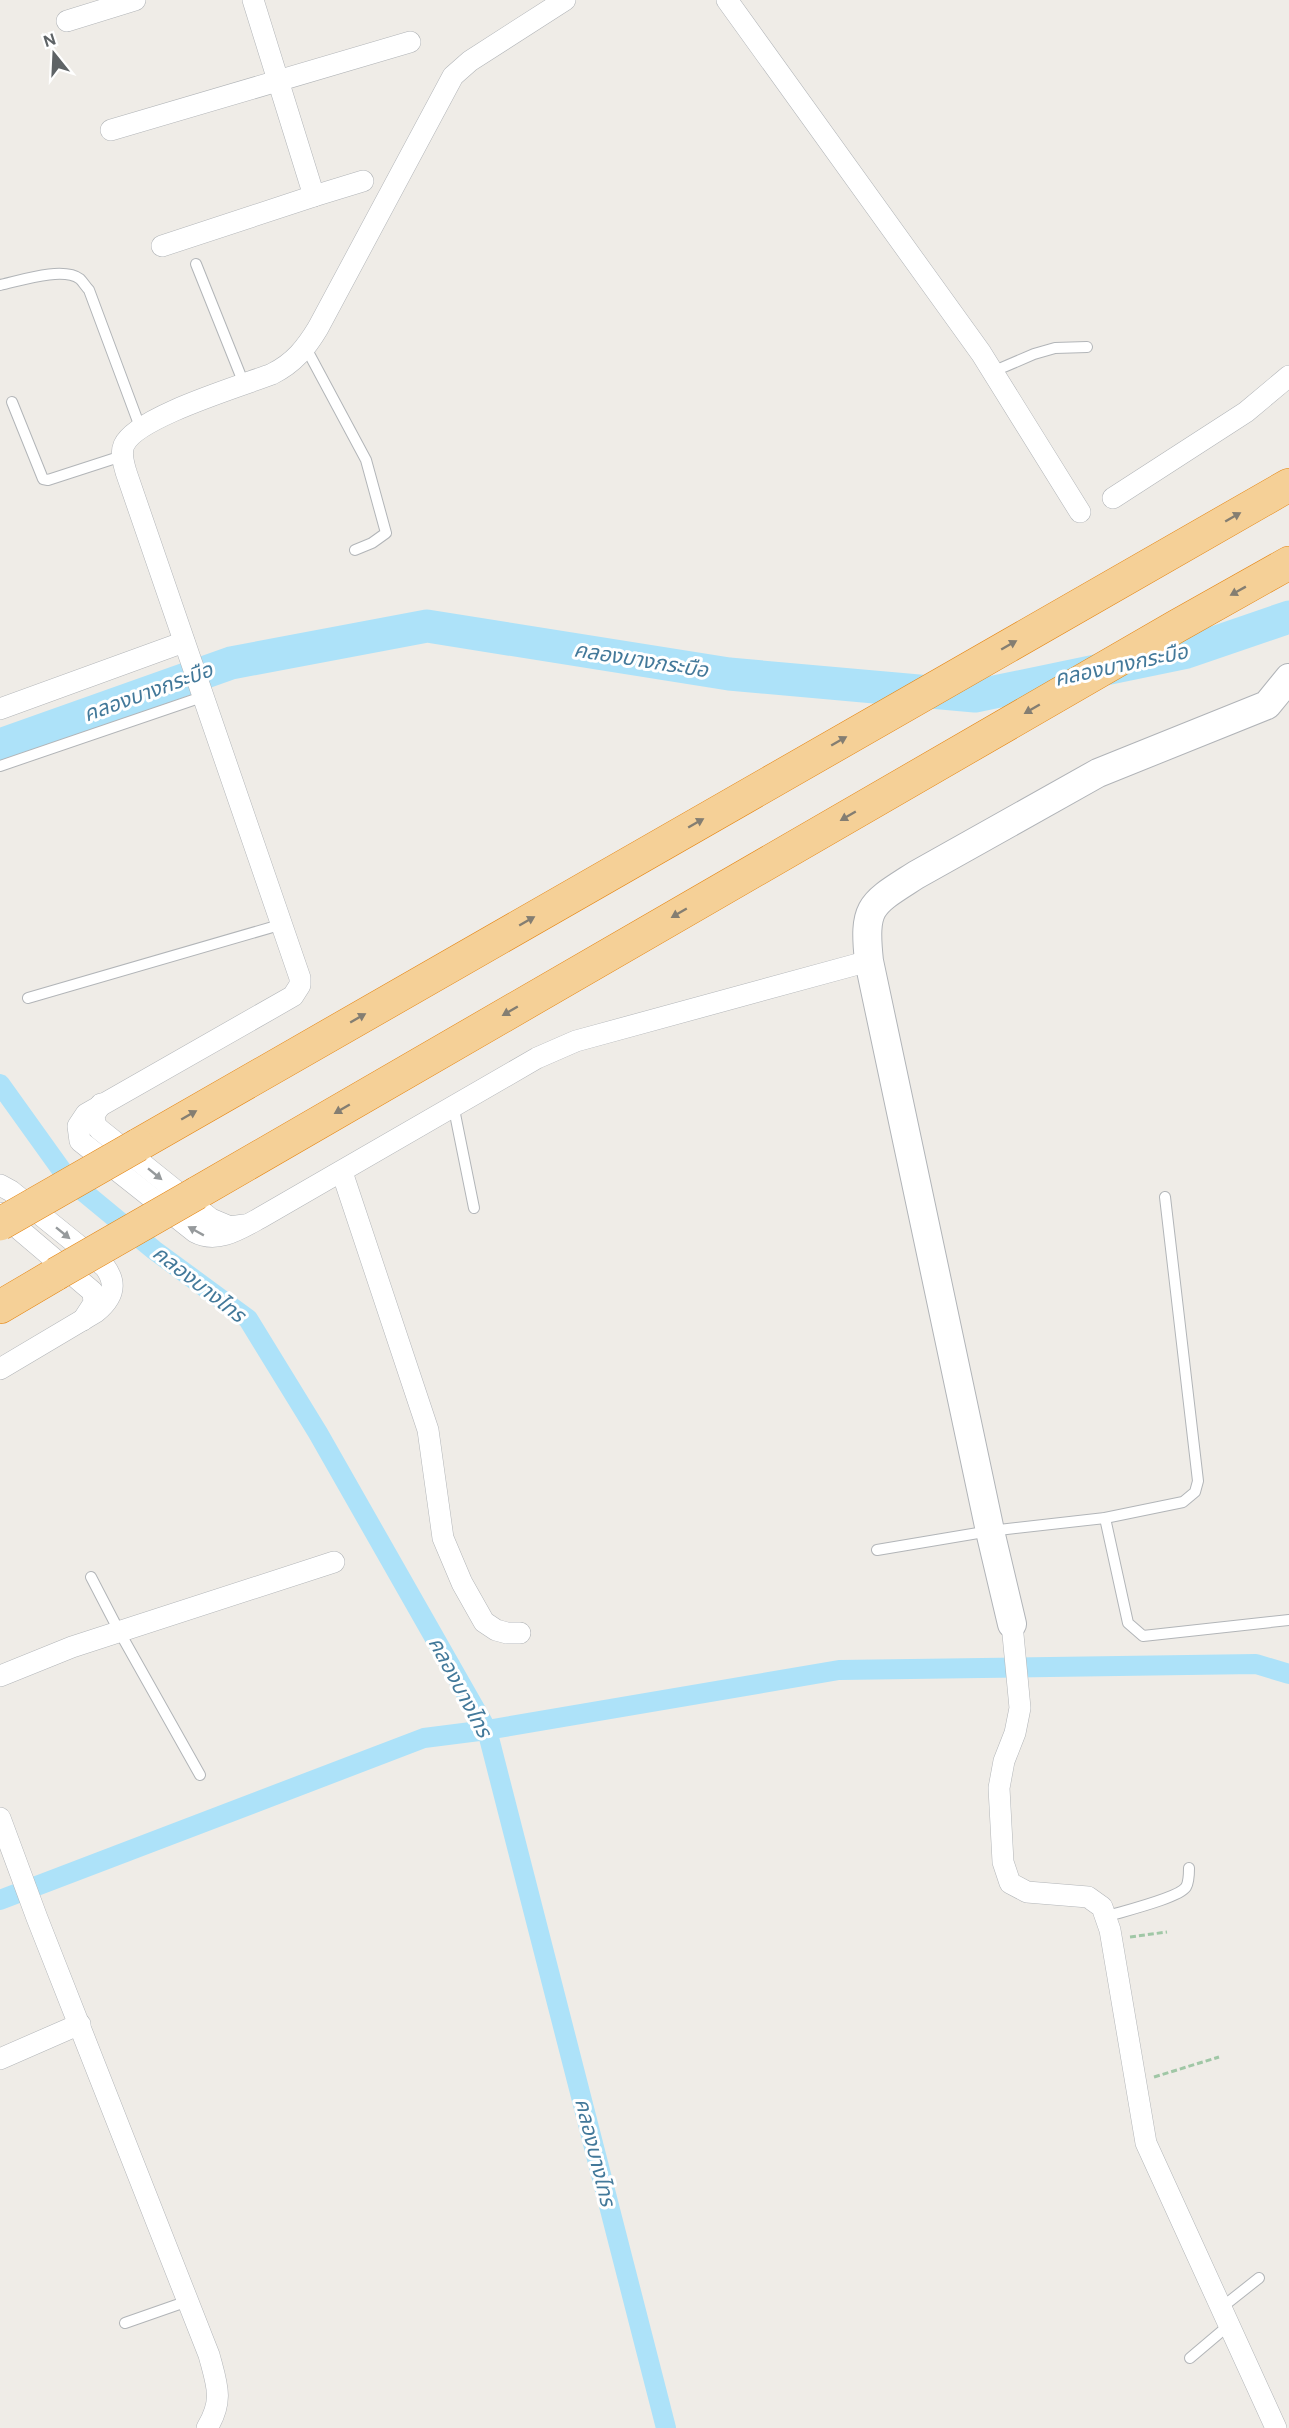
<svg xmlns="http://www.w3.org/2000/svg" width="1289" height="2428" font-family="'DM Sans','Noto Sans Thai',sans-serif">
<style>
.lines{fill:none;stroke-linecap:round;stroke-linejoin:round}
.canal{stroke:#ade2f9;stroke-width:20}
.river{stroke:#ade2f9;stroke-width:33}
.lane-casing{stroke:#b2b5b8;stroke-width:12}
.street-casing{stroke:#b2b5b8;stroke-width:22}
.secondary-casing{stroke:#b1b4b8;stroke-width:30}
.highway-casing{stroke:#e58511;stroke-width:34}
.path{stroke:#a0c7a6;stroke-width:3;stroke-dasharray:6 3;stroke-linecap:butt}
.lane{stroke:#fff;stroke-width:10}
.street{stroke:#fff;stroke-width:21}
.secondary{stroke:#fff;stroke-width:28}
.highway{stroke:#f5d097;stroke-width:33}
.highway-bridge-casing{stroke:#e58511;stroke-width:34;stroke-linecap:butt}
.highway-bridge{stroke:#f5d097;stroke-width:33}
.oneway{fill:#847e72}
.oneway2{fill:#969a9c}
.labels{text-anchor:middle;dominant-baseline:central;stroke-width:6;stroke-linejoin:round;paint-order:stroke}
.water-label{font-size:21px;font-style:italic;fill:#43799a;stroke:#fff}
</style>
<rect width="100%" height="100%" fill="#efece7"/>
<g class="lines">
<g class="canal">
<polyline points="0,1084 68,1179 154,1250 248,1319 318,1433 487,1730 666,2428"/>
<polyline points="0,1900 424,1738 487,1730 839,1670 1256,1664 1289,1674"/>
</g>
<polyline class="river" points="0,745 231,663 427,626 729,674 975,696 1187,652 1289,617"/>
<defs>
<g id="lane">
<polyline points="196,264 244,384"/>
<path d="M 0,285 C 19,281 63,266 80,279 C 83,282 86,287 89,290 L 140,427"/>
<polyline points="306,348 366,460 386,533 372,543 355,550"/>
<polyline points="992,372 1034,354 1055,348 1087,347"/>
<polyline points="12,402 43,479 48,480 122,456"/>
<polyline points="0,766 202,697"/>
<polyline points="28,998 283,924"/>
<polyline points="454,1109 474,1208"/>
<polyline points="1105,1518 1128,1623 1143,1636 1289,1620"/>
<polyline points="877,1550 990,1531 1105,1518 1183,1502 1195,1492 1198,1481 1165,1197"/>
<polyline points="91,1577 119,1631 200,1775"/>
<path d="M 1105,1917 C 1120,1912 1179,1898 1186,1887 C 1189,1882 1189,1875 1189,1868"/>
<polyline points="1221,2308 1259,2278"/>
<polyline points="125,2323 188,2301"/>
<polyline points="1190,2358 1229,2325"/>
</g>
<g id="street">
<path d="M 565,0 L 470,61 L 453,76 L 318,328 C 306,348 294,363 272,374 C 241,386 136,417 124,445 C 120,454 124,464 126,472 L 300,978 L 300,985 L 293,996 L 86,1114 L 78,1126 L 80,1141 L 195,1232 C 217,1244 240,1229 260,1218 L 537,1058 L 576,1041 L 869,961"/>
<polyline points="727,0 981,353 1080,512"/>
<polyline points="67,21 135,0"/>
<polyline points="111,130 410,42"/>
<polyline points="314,196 363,181"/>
<polyline points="162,246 314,196 253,0"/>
<polyline points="1113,498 1246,412 1289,376"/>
<polyline points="0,709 184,642"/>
<polyline points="101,1104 94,1115 95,1124 99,1129 211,1219 230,1227 244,1225"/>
<polyline points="342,1172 428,1430 443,1538 462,1583 484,1622 496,1630 507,1633 520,1633"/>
<path d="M 0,1185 L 11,1191 L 105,1267 C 118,1285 113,1298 96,1312 L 0,1369"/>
<polyline points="0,1213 93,1292 94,1303 83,1320"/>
<polyline points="1012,1624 1020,1708 1015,1733 1004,1761 999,1788 1003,1862 1010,1883 1027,1892 1088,1897 1102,1907 1110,1930 1146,2143 1276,2428"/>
<polyline points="0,1676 72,1647 334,1562"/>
<path d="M 0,1818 L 37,1918 L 209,2355 C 217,2385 224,2400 207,2428"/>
<polyline points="0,2059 80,2024"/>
</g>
<path id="secondary" d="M 1012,1624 L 990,1531 L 869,961 C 863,905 871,904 916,875 L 1098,773 L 1267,705 L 1289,678"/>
<g id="highway">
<polyline points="138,1145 1289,485"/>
<polyline points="197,1193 1177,626 1289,563"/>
<polyline points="0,1307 56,1274"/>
</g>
</defs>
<use href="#lane" class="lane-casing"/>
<use href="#street" class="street-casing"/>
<use href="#secondary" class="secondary-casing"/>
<use href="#highway" class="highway-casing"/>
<g class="path">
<polyline points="1130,1937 1167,1932"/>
<polyline points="1154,2077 1219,2057"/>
</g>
<use href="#lane" class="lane"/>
<use href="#street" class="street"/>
<use href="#secondary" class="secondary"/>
<use href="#highway" class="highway"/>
<defs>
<g id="highway-bridge">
<polyline points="0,1224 138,1145"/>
<polyline points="56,1274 197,1193"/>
</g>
</defs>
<use href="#highway-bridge" class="highway-bridge-casing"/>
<use href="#highway-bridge" class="highway-bridge"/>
</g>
<defs><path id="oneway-solid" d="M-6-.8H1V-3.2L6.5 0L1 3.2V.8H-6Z" transform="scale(1.5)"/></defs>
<g class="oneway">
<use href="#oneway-solid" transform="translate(1233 517) rotate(-30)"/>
<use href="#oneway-solid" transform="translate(1238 591) rotate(151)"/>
<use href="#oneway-solid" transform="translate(1009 645) rotate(-30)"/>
<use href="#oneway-solid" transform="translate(1032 709) rotate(150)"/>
<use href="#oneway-solid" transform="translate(839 741) rotate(-30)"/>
<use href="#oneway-solid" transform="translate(848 816) rotate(150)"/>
<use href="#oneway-solid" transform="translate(696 823) rotate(-30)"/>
<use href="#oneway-solid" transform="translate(679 913) rotate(150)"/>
<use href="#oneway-solid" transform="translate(527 921) rotate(-30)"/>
<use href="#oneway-solid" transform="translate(510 1011) rotate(150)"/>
<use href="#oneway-solid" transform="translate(358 1018) rotate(-30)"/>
<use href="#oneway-solid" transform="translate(342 1109) rotate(150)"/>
<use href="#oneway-solid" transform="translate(189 1115) rotate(-30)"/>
</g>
<g class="oneway2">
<use href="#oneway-solid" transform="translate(155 1174) rotate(39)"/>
<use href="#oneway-solid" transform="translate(196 1231) rotate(-151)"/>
<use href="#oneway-solid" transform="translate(63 1233) rotate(39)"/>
</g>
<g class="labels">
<g class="water-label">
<text transform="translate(641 660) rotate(9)">คลองบางกระบือ</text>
<text transform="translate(1121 665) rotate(-12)">คลองบางกระบือ</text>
<text transform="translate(148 692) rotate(-20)">คลองบางกระบือ</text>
<text transform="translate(199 1284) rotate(38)">คลองบางไทร</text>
<text transform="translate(460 1687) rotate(62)">คลองบางไทร</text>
<text transform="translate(595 2152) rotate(76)">คลองบางไทร</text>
</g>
</g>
<g transform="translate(54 54) rotate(342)" stroke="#ffffff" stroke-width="4.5" paint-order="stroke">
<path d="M0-4.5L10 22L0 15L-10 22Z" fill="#5e6366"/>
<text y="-9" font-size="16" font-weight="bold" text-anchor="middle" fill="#5e6366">N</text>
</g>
</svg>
